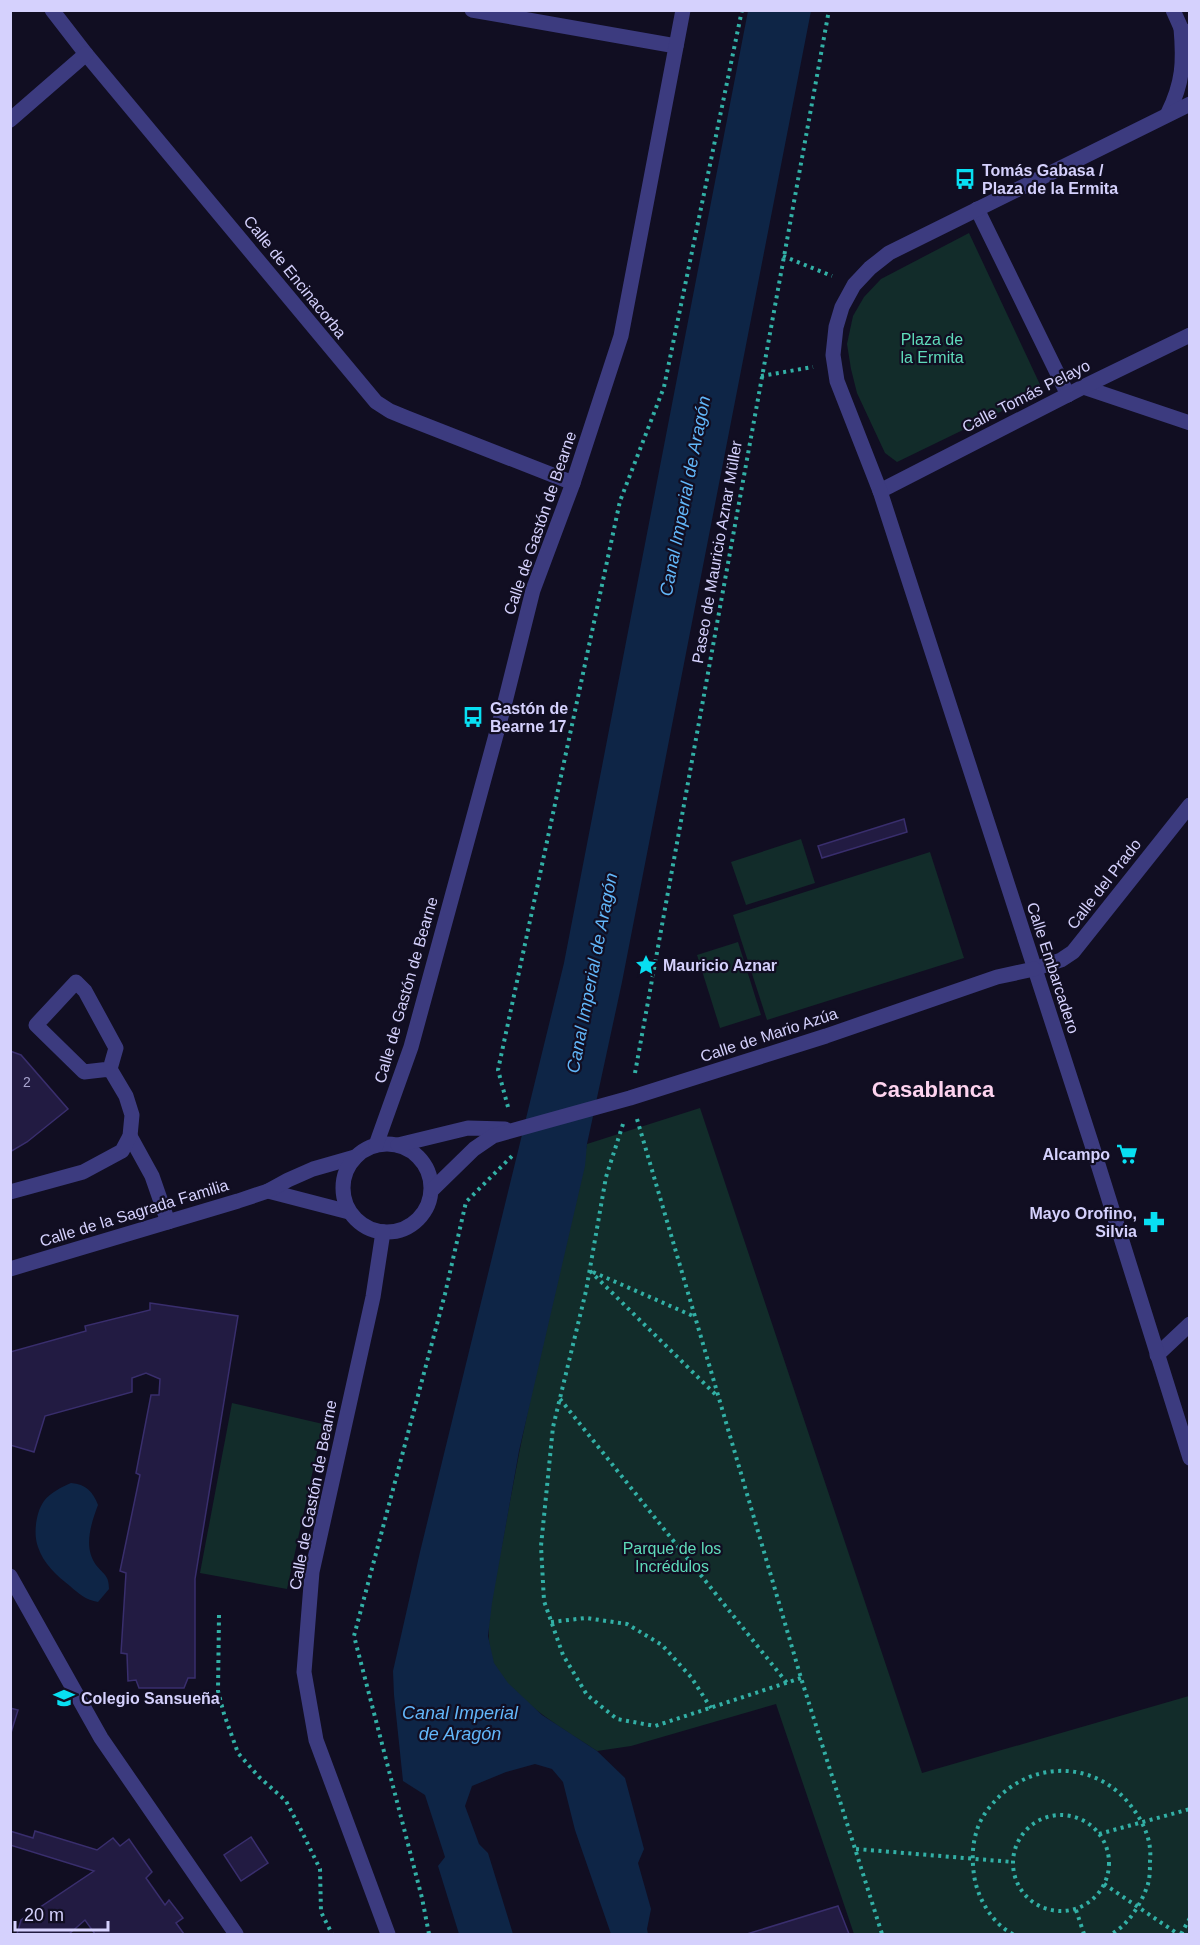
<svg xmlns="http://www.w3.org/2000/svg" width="1200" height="1945" font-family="Arial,sans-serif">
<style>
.green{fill:#122c2a}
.water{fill:#0e2546}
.building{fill:#221b42;stroke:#392e6d;stroke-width:1.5}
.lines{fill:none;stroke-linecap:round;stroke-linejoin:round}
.path{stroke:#32b0a6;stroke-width:4;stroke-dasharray:3 4.5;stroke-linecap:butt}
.service{stroke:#3c3b7f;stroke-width:15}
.minor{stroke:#3c3b7f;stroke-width:15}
.tertiary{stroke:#3c3b7f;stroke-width:15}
.labels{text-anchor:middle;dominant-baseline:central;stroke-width:4.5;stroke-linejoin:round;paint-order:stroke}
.number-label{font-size:14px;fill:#a8a4ce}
.poi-label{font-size:16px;font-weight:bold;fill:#d5d1fd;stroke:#110e22;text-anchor:start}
.street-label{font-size:16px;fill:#d5d1fd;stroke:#110e22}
.park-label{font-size:16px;fill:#5fdbba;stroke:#110e22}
.water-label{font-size:18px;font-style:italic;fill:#62b7fa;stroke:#110e22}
.district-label{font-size:22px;font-weight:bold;fill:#fdd3ef;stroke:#110e22}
</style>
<rect width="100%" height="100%" fill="#110e22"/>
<g class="green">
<polygon points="969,233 1043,391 897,462 885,453 857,393 851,369 847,344 853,316 864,297 881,279"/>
<polygon points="801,839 815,883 746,905 731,862"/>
<polygon points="930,852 964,958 767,1020 733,915"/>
<polygon points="738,942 761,1015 720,1028 697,955"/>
<path d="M 700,1108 L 922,1773 L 1189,1696 L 1189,1934 L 854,1934 L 776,1704 L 631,1746 L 597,1751 C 565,1730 511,1699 494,1664 C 480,1633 498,1568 504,1534 C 527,1403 558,1273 587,1144 Z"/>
<polygon points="232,1403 323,1424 287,1589 200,1573"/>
</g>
<g class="water">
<polygon points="748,11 811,11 622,982 587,1144 585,1166 519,1451 492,1603 488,1636 494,1663 508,1683 542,1715 597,1751 625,1778 644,1849 638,1863 651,1909 647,1929 648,1934 611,1934 575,1830 563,1782 552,1769 535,1764 506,1772 472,1786 465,1806 479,1844 488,1853 513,1934 459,1934 438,1866 445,1857 425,1795 403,1781 394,1695 393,1671 420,1552 564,963"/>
<path d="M 71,1483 C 86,1484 93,1492 98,1505 C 91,1524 83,1547 96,1565 C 104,1575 109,1575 109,1589 L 98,1602 C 86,1600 79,1594 70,1586 C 57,1576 43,1563 38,1547 C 33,1534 36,1512 44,1501 C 51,1492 62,1487 71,1483 Z"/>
</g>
<g class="building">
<polygon points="904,819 907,832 822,858 818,846"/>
<polygon points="10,1051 21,1055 68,1109 27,1142 10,1152"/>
<polygon points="150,1303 238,1316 195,1579 195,1678 188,1678 184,1688 139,1688 136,1680 128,1681 127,1654 121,1653 126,1573 120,1571 140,1475 136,1473 151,1395 159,1395 160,1379 146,1373 132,1378 132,1392 45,1416 34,1452 10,1445 10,1352 86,1331 85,1326 150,1310"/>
<polygon points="10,1708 18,1710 10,1736"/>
<polygon points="10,1831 33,1838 35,1831 97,1850 113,1838 120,1846 129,1839 152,1872 146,1878 165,1905 169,1900 183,1918 176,1923 184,1934 95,1934 85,1920 69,1934 17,1934 21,1920 94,1871 10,1845"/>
<polygon points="251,1837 268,1863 241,1881 224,1855"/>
<polygon points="838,1906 849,1934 747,1934"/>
</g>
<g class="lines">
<g class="path">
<polyline points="783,256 832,276"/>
<polyline points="761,376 813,367"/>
<polyline points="635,1073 829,10"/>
<polyline points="508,1107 498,1070 620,501 664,387 742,10"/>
<polyline points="637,1119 801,1678 882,1934"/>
<polyline points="623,1124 606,1177 586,1291 553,1427 541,1546 544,1601 563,1655 587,1695 617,1719 655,1726 801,1678"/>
<polyline points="590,1271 717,1396"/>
<polyline points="593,1272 693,1316"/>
<polyline points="560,1399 787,1683"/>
<polyline points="219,1615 218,1691 224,1714 238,1753 259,1777 286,1801 302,1832 320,1869 321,1912 332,1934"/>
<polyline points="551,1622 586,1618 627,1624 662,1645 691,1677 711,1708"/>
<circle cx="1061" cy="1863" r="48"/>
<polyline points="1099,1834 1190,1809"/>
<polyline points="856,1849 1013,1862"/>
<polyline points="1104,1884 1178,1934"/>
<polyline points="1076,1910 1084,1934"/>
<polyline points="429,1934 422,1898 354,1636 445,1294 466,1202 513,1155"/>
<path d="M 1013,1934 C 992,1924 977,1897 974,1875 C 972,1860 972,1845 977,1830 C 981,1816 992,1803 1003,1793 C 1044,1758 1103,1765 1134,1810 C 1145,1825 1152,1843 1150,1861 C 1150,1868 1150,1877 1148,1884 C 1142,1902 1129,1925 1111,1934"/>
<polyline points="1181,1934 1190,1918"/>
</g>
<g class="service">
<polyline points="130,1136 152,1176 168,1222"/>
<polyline points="10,1192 83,1172 122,1151 130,1136 132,1115 126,1096 110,1069 116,1048 85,991 76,982 36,1025 84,1072 110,1069"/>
<polyline points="10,1576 101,1738 236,1934"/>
</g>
<g class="minor">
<polyline points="52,10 86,54 376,402 390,411 407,418 573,483"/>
<polyline points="472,10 676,46"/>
<polyline points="1173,10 1181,28 1187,35"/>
<path d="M 1168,113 C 1183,83 1184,62 1181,28"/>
<polyline points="10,120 86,54"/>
<polyline points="977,209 1068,395"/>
<polyline points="1083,387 1190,423"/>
<polyline points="880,491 1083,387 1190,335"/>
<polyline points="1034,969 1061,960 1073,952 1190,805"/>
<polyline points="268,1191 349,1212"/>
<polyline points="10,1269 238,1201 268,1191 288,1180 313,1169 355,1157"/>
<polyline points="1157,1355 1190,1324"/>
</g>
<g class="tertiary">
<polyline points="1190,104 889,253 870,268 854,285 842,307 836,327 833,355 837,381 880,491 1091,1142 1190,1458"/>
<circle cx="387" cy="1188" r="44"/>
<polyline points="376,1145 411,1047 505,702 533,590 573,483 621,336 683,10"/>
<polyline points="398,1145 468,1128 505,1129"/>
<polyline points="432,1190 474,1149 493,1136 630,1098 826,1036 997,977 1034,969"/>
<polyline points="383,1232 373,1297 312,1572 304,1672 316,1740 388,1934"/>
</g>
</g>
<defs>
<symbol id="bus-bare" viewBox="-9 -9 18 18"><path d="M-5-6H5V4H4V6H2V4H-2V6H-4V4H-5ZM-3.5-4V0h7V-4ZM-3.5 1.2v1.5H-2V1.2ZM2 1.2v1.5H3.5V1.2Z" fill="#08dff2" stroke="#110e22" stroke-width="2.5" paint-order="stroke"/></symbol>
<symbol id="sight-bare" viewBox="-9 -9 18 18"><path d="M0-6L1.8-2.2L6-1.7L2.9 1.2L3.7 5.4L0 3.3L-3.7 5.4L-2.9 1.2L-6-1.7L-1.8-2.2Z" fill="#08dff2" stroke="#110e22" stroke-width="2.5" paint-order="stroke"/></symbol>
<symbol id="supermarket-bare" viewBox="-9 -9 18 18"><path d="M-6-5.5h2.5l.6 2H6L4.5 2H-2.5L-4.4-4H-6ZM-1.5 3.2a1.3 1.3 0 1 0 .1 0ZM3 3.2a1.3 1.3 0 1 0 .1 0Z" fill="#08dff2" stroke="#110e22" stroke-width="2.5" paint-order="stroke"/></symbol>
<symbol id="pharmacy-bare" viewBox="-9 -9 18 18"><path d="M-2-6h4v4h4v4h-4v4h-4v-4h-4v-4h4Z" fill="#08dff2" stroke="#110e22" stroke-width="2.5" paint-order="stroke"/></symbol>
<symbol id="school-bare" viewBox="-9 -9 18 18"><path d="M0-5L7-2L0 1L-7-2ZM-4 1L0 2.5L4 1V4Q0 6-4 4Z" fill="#08dff2" stroke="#110e22" stroke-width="2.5" paint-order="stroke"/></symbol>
</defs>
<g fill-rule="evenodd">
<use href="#bus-bare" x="950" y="164" width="30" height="30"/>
<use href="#bus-bare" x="458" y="702" width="30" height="30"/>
<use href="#sight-bare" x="631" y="950" width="30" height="30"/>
<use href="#supermarket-bare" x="1112" y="1139" width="30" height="30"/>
<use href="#pharmacy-bare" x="1139" y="1207" width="30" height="30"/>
<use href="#school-bare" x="49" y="1683" width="30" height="30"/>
</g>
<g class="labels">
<g class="number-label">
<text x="27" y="1082">2</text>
</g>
<g class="poi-label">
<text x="982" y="170">Tomás Gabasa /<tspan x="982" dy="18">Plaza de la Ermita</tspan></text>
<text x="490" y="708">Gastón de<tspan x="490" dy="18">Bearne 17</tspan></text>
<text x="663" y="965">Mauricio Aznar</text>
<text x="1110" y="1154" text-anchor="end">Alcampo</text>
<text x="1137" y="1213" text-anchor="end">Mayo Orofino,<tspan x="1137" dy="18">Silvia</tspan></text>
<text x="81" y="1698">Colegio Sansueña</text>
</g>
<g class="street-label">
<text transform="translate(295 277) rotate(51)">Calle de Encinacorba</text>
<text transform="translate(1026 396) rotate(-27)">Calle Tomás Pelayo</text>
<text transform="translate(540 523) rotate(-71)">Calle de Gastón de Bearne</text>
<text transform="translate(717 552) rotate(-80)">Paseo de Mauricio Aznar Müller</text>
<text transform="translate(1104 884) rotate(-52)">Calle del Prado</text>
<text transform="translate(1053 968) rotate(72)">Calle Embarcadero</text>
<text transform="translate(406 990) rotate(-74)">Calle de Gastón de Bearne</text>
<text transform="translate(769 1035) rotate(-18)">Calle de Mario Azúa</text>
<text transform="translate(134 1213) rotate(-17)">Calle de la Sagrada Familia</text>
<text transform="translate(313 1495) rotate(-79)">Calle de Gastón de Bearne</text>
</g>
<g class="park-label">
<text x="932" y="339">Plaza de<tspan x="932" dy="18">la Ermita</tspan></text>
<text x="672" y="1548">Parque de los<tspan x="672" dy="18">Incrédulos</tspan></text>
</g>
<g class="water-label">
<text transform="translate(685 496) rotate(-79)">Canal Imperial de Aragón</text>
<text transform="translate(592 973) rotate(-79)">Canal Imperial de Aragón</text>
<text x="460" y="1713">Canal Imperial<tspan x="460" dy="21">de Aragón</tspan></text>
</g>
<g class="district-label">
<text x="933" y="1089">Casablanca</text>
</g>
</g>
<rect width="1200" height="1945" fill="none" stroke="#d5d1fd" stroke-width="24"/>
<path d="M15 1921v9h93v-9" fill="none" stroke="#d5d1fd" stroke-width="3"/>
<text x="24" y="1921" font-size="18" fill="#d5d1fd" stroke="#110e22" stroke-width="4.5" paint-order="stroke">20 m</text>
</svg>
